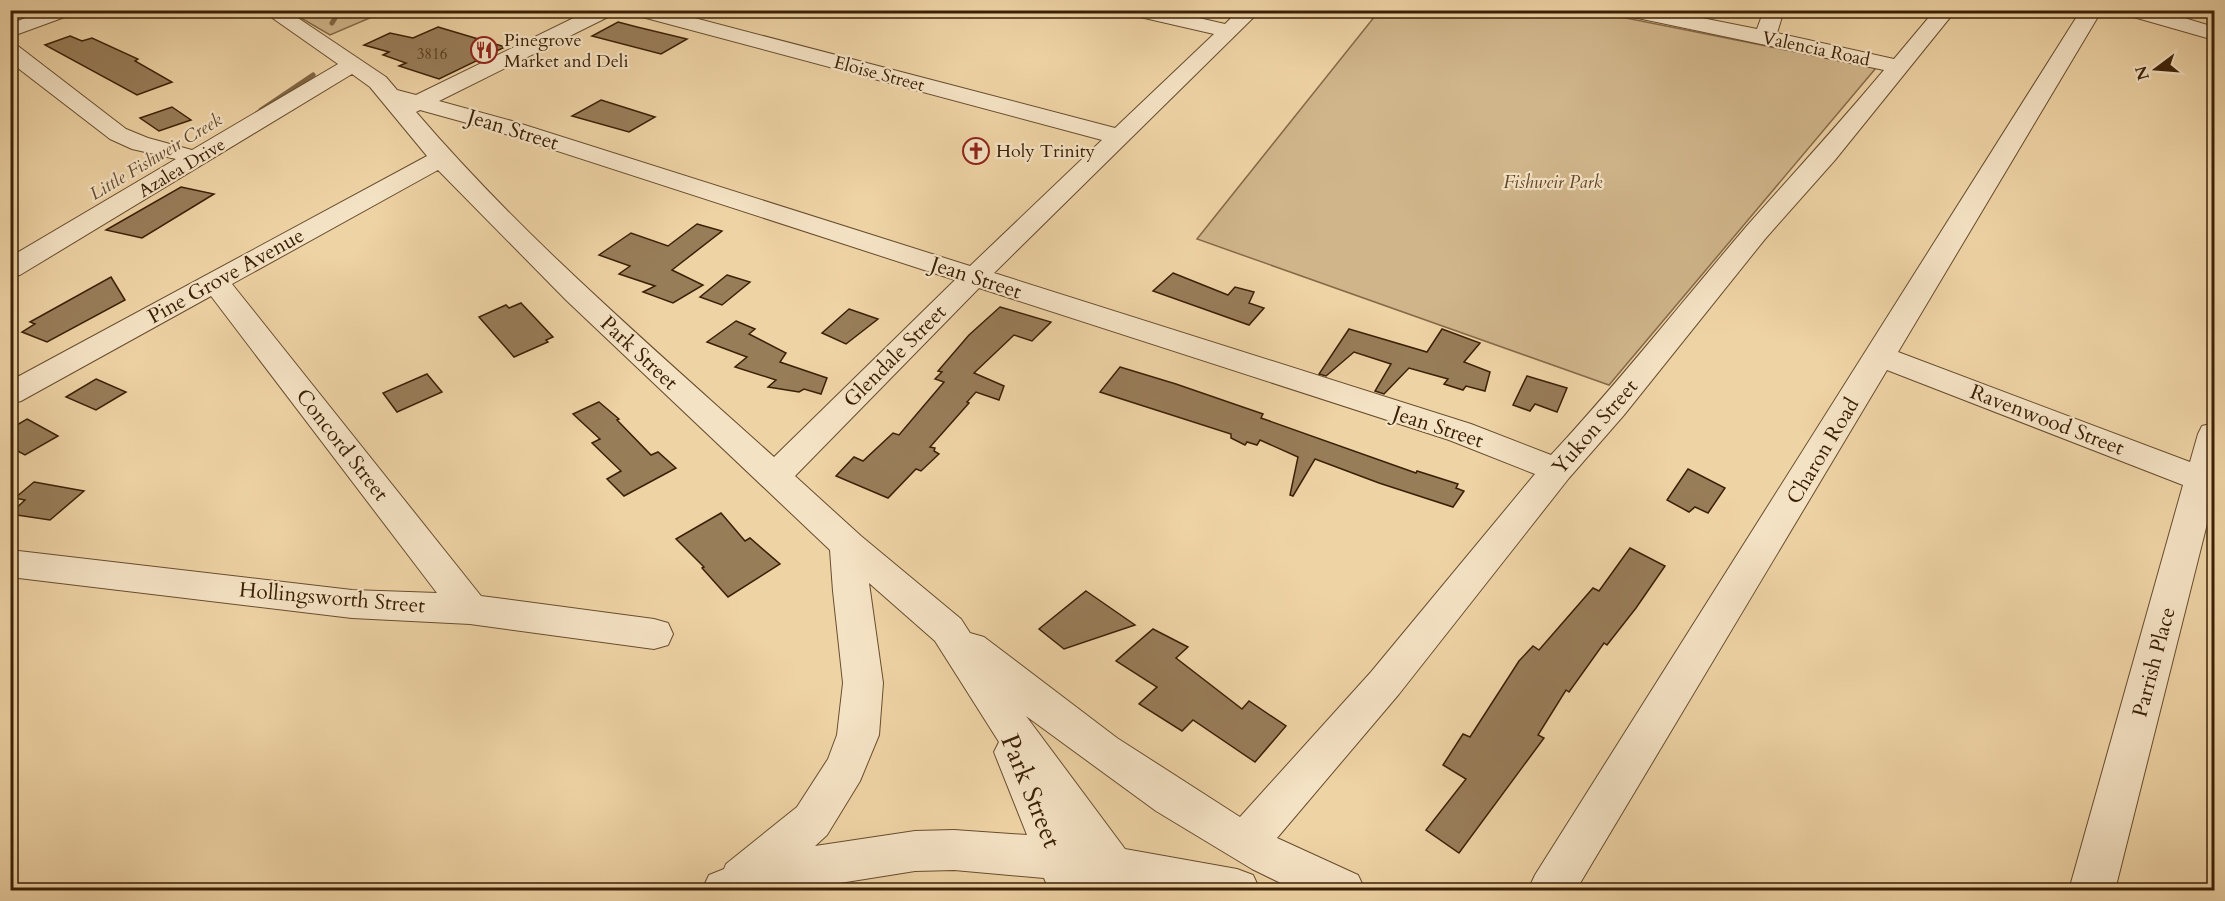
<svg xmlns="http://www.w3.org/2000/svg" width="2225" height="901" font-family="Cardo,serif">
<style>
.green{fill:#d0b58a;stroke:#866a48;stroke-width:1.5}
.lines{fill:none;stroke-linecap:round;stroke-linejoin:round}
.stream{stroke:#826745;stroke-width:5}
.building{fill:#987d59;stroke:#3b2006;stroke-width:1.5}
.minor-casing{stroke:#684d2e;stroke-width:2}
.minor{fill:#f4e2c4;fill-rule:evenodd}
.labels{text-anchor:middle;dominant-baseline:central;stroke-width:4.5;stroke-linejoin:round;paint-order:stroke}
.far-number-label{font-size:15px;fill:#52371b}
.far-poi-label{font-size:18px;fill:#3b2006;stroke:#f4e2c4;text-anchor:start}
.far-street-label{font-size:18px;fill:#3b2006;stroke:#f4e2c4}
.far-water-label{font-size:18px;font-style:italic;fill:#64492b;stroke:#f4e2c4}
.far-park-label{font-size:18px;font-style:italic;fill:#604527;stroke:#f4e2c4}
.street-label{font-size:21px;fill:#3b2006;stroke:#f4e2c4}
.near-street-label{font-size:26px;fill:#3b2006;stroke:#f4e2c4}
</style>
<rect width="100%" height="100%" fill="#eed3a5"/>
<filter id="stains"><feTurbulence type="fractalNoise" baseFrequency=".00333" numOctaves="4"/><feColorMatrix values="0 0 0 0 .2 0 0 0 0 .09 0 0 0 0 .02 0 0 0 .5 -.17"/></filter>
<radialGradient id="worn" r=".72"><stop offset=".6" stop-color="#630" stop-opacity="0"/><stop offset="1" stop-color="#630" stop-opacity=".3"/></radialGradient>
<g class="green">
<polygon points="289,11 386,11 330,35"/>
<polygon points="1379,11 1591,11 1876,68 1609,385 1197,239"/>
</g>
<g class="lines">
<g class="stream">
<polyline points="332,23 340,10"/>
<polyline points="261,110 313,75"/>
</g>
</g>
<g class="building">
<polygon points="618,22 637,27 687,39 661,54 592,36"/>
<polygon points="438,27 505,47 439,79 399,66 406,63 383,55 389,52 364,45 390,33 413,38"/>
<polygon points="70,36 82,41 92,38 138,59 135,61 172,82 137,95 45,45"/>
<polygon points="601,100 655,117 629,132 572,116"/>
<polygon points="172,107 191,120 159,131 140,118"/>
<polygon points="181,187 214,194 142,238 106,230"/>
<polygon points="697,224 722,231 672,270 703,285 673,303 643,292 655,286 619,274 630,266 599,255 631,233 668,246"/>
<polygon points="1173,273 1228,295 1235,287 1254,292 1249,303 1264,308 1249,325 1153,291"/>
<polygon points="727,275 750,282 722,305 700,297"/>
<polygon points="111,277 125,300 47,342 22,332 35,324 30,322"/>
<polygon points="521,303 553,337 546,340 548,342 514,357 479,317 506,305 509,308"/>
<polygon points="1000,307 1051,322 1032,341 1014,335 974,373 1004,386 999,400 976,392 967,402 969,403 930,447 935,448 934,451 939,454 921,471 916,469 888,498 836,476 854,457 863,461 893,433 899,435 944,382 935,379 942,372 938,371 969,335"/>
<polygon points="849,309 878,319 846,344 822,333"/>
<polygon points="736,321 755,329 749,334 786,353 780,362 827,378 821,394 804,389 799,392 768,387 776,380 735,367 747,357 707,342"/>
<polygon points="1349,329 1427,352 1442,329 1480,343 1464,362 1490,372 1485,391 1466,386 1463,390 1444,384 1448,379 1409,368 1384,394 1375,391 1391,364 1354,352 1326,376 1319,374"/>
<polygon points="1120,367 1176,384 1263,414 1261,418 1416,473 1417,471 1458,484 1456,488 1464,491 1453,507 1379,483 1315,459 1293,496 1290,495 1298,457 1260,440 1257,445 1247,442 1245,445 1231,438 1231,434 1100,392"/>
<polygon points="427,374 442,392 397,412 383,393"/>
<polygon points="1527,376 1567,388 1557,412 1535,404 1530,411 1513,405"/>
<polygon points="96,379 126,392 96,410 66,397"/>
<polygon points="599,402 619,419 617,420 651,455 658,452 676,468 624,496 607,479 621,471 592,443 600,439 573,414"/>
<polygon points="27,419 58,436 25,455 10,447 10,429"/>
<polygon points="1688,469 1725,488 1708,513 1695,507 1689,512 1667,500"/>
<polygon points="34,482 84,491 50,520 10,514 25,500 15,498"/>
<polygon points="721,513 745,541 750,538 780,564 728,597 702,568 704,567 676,539"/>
<polygon points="1630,548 1665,566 1636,608 1607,645 1604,643 1569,692 1566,690 1538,735 1544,738 1459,853 1426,830 1466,779 1443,765 1463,734 1470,737 1519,661 1533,646 1539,650 1593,588 1599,591"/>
<polygon points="1086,591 1135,625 1064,649 1039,629"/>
<polygon points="1153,629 1188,647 1176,658 1242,709 1249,701 1286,726 1255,762 1193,720 1182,731 1139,704 1157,687 1116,661"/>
</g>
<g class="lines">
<defs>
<g id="minor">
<polygon points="46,10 76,10 73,14 10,37 10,24"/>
<path d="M 261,10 L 286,10 L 386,77 L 397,90 L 416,95 L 590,10 L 617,10 L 614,14 L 439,101 L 512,121 L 970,266 L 1102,140 L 631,14 L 628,10 L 664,10 L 1115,128 L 1214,34 L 1127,14 L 1124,10 L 1164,10 L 1225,24 L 1239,10 L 1261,10 L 994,273 L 1471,424 L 1551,455 C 1619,382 1681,303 1746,227 C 1792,175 1839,124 1884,70 L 1628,16 L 1621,14 L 1618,10 L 1662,10 L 1757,29 L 1764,10 L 1784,10 L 1777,33 L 1894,59 L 1935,10 L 1956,10 L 1835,160 L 1765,239 L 1624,415 L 1569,478 L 1399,694 L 1277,838 L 1358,875 L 1365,890 L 1295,890 L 1252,869 L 1156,811 L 1026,716 L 1125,849 L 1237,869 L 1253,875 L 1260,890 L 1101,890 L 1099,886 L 1093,885 L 1095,890 L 1049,890 L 1044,878 L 954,870 L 915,871 L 796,890 L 702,890 L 709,875 L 724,869 L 726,864 L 797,807 L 828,759 L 837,735 L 843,683 L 833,591 L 830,550 L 566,300 L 438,170 L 232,284 L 481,596 L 654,619 L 668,623 L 673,634 L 668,645 L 654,649 L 470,624 L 352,618 L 10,577 L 10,550 L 352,590 L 437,593 L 211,296 L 21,401 L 10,404 L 10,381 L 427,156 L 370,87 L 352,74 L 20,275 L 10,277 L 10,257 L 176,159 L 132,149 L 110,139 L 10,62 L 10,45 L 18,46 L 126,129 L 148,138 L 192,150 L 338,64 ZM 420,110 L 496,131 L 955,280 L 774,457 C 651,346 524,238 416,112 ZM 979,288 L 1449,440 L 1535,474 L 1371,672 L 1240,817 L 1117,738 L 984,637 L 970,633 L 961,619 L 861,536 L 795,476 ZM 869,583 L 935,641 L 999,742 L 994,752 L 1027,835 L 954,830 L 915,831 L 815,846 L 827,835 L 860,781 L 879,735 L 883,683 Z"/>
<polygon points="2081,10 2102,10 1898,352 2190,462 2198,434 2202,426 2214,423 2214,496 2115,890 2069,890 2183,485 1887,370 1576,890 1528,890 1535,875"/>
<polygon points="2120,10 2158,10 2214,27 2214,40 2123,14"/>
</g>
</defs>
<use href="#minor" class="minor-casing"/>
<use href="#minor" class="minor"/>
</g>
<defs>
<symbol id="restaurant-ring" viewBox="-11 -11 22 22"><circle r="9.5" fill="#f4e2c4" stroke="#8f2418" stroke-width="1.5"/><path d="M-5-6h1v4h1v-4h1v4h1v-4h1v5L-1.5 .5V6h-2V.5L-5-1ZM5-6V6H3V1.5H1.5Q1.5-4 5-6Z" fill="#8f2418"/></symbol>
<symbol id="church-ring" viewBox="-11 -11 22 22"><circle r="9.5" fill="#f4e2c4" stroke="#8f2418" stroke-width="1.5"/><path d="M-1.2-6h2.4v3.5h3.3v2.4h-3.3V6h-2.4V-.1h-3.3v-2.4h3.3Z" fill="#8f2418"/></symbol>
</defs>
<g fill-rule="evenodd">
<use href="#restaurant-ring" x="469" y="35" width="30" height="30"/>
<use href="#church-ring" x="961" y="136" width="30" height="30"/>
</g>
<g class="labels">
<g class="far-number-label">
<text x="432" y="54">3816</text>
</g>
<g class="far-poi-label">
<text x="504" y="40">Pinegrove<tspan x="504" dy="21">Market and Deli</tspan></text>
<text x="996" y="151">Holy Trinity</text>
</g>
<g class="far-street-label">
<text transform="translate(1816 49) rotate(12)">Valencia Road</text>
<text transform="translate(879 74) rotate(15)">Eloise Street</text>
<text transform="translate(182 168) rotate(-31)">Azalea Drive</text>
</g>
<g class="far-water-label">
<text transform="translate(156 157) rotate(-31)">Little Fishweir Creek</text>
</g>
<g class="far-park-label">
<text x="1553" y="182">Fishweir Park</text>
</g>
<g class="street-label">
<text transform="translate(513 130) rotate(17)">Jean Street</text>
<text transform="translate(226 276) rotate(-29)">Pine Grove Avenue</text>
<text transform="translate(976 278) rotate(18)">Jean Street</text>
<text transform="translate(639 353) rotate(43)">Park Street</text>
<text transform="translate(895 356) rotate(-45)">Glendale Street</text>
<text transform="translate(2047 420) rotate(21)">Ravenwood Street</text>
<text transform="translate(1438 427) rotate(18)">Jean Street</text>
<text transform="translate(1595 427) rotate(-49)">Yukon Street</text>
<text transform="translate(342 445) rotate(52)">Concord Street</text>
<text transform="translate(1823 451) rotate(-59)">Charon Road</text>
<text transform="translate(332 598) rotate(5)">Hollingsworth Street</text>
<text transform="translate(2154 662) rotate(-75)">Parrish Place</text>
</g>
<g class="near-street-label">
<text transform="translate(1031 791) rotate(68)">Park Street</text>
</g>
</g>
<rect width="2225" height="901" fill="none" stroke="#eed3a5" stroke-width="36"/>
<rect x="12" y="12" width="2201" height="877" fill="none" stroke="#3b2006" stroke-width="3"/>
<rect x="18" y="18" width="2189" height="865" fill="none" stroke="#3b2006" stroke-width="1.5"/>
<g transform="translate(2156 69) rotate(254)" stroke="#f4e2c4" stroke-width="4.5" paint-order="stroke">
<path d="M0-4.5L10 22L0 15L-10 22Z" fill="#3b2006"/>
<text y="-9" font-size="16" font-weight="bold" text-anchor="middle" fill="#3b2006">N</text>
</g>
<rect width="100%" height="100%" filter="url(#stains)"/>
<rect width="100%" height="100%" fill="url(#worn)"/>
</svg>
